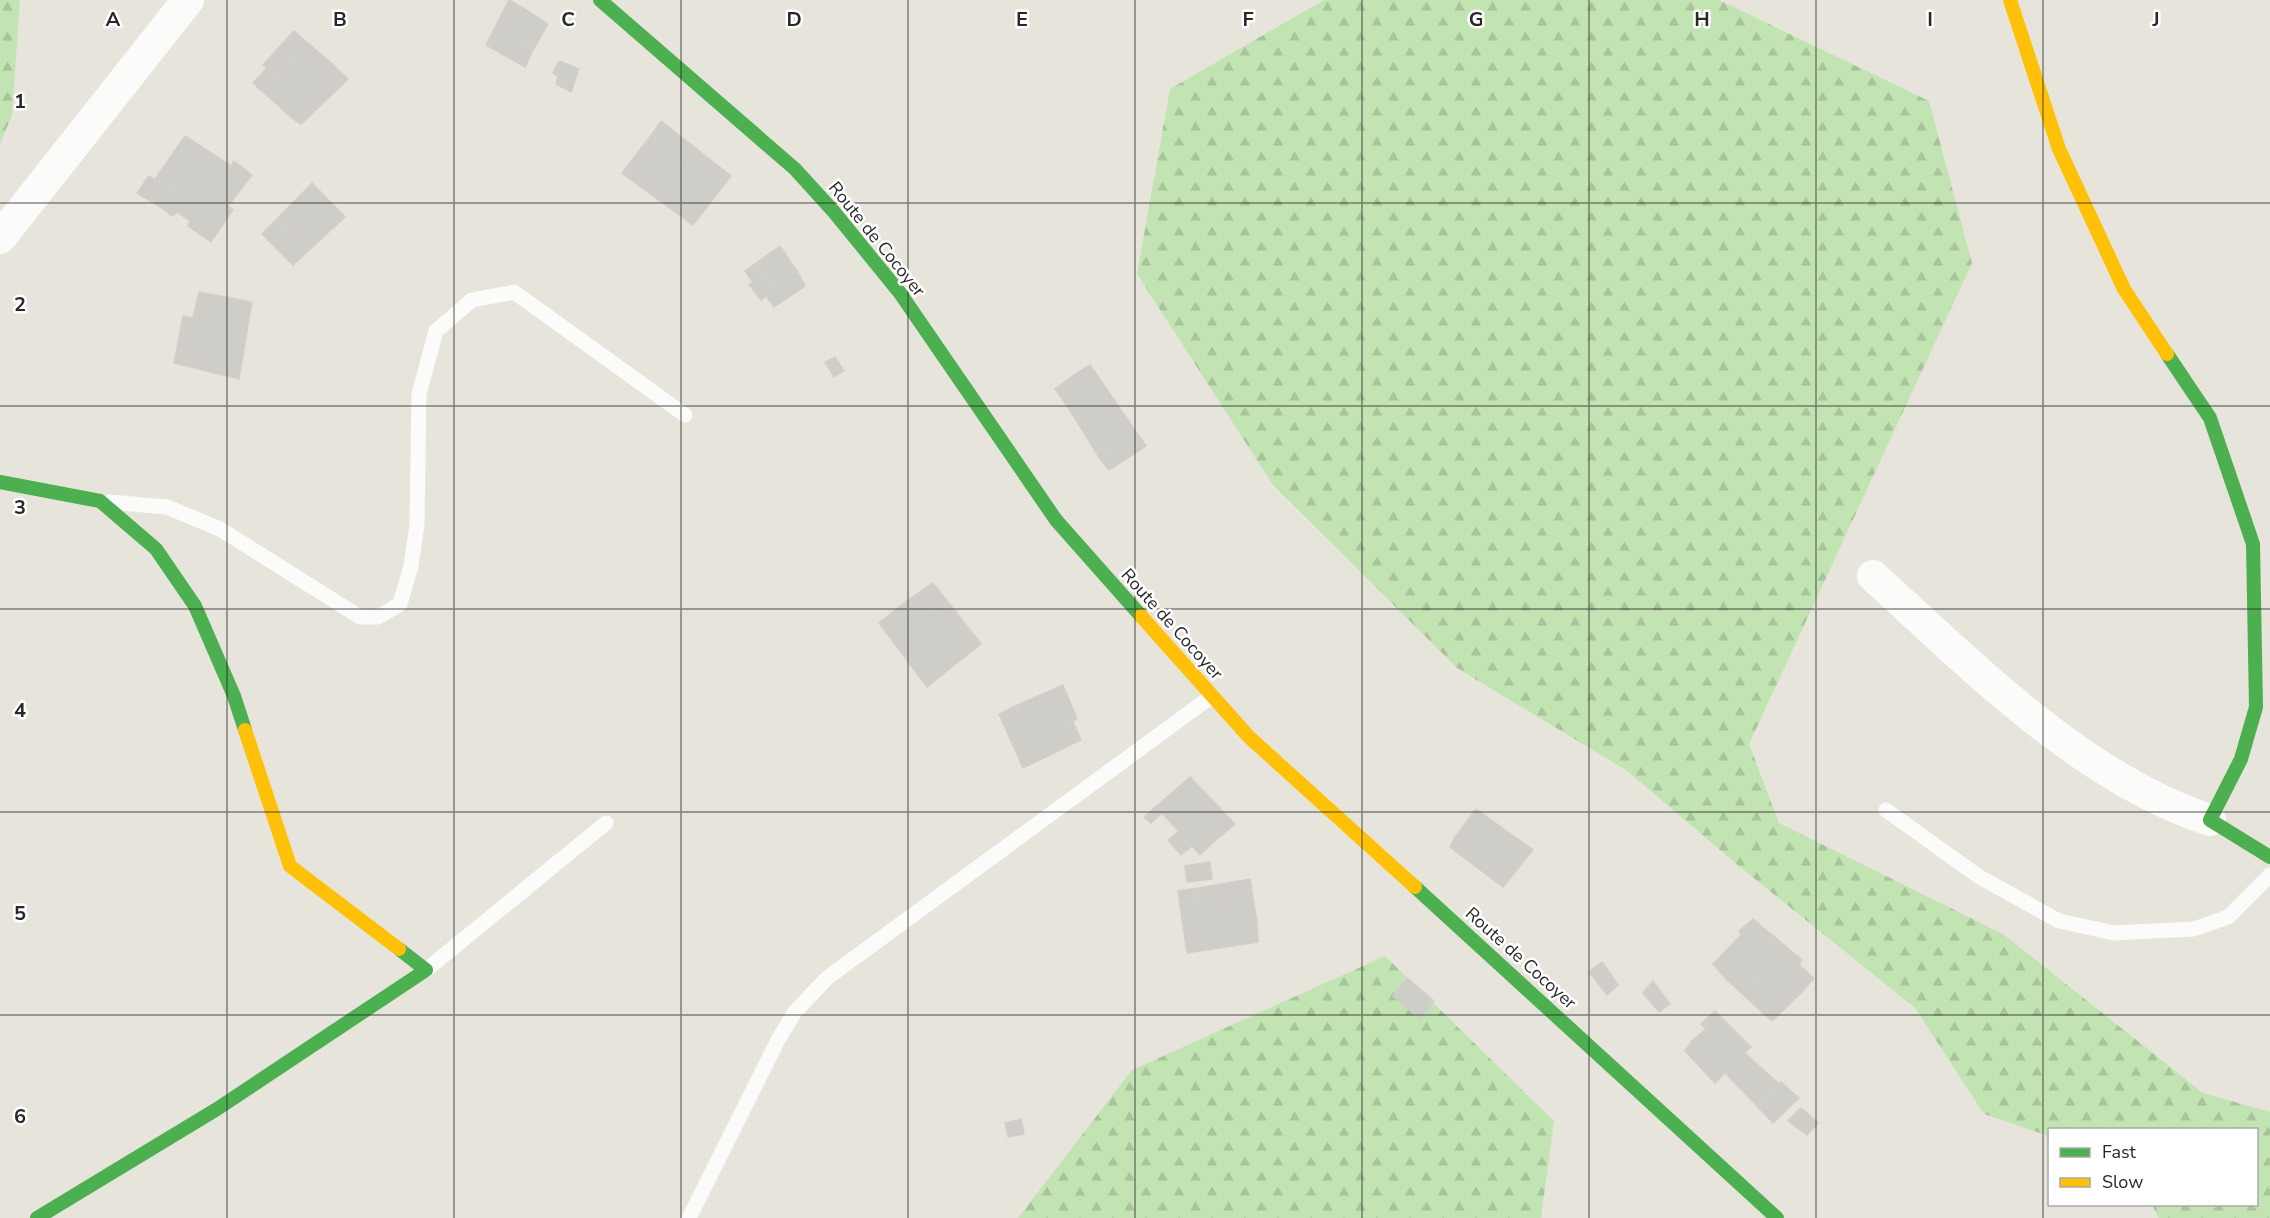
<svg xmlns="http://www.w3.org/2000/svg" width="2270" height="1218" font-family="'Nunito Sans',sans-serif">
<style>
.forest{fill:url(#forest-firs)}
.building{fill:#cfcdc8;stroke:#d2cfc8;stroke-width:1.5}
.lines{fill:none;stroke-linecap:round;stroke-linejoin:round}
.lane{stroke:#fbfbfa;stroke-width:15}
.street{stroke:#fbfbfa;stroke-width:32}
.fast{stroke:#4caf50;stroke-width:14}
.slow{stroke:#ffc107;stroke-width:14}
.grid{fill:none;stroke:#282828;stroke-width:1.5;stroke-opacity:0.55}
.labels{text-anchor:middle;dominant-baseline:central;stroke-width:5;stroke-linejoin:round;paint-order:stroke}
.street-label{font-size:18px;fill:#282828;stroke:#fff}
.grid-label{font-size:20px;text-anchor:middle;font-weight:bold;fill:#282828;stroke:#fff;stroke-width:5;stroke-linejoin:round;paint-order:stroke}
</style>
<defs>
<pattern id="forest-firs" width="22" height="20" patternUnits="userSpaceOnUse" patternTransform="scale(1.5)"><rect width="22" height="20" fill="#c2e4b3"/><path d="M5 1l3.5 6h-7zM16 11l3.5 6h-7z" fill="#a7c49a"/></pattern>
</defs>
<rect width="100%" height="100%" fill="#e7e4dc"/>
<g class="forest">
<polygon points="0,0 20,0 12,115 0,144"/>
<polygon points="1324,0 1719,0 1929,101 1972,263 1749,744 1779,823 2003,934 2203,1093 2270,1112 2270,1218 2159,1218 2152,1205 2256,1204 2256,1130 2050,1130 2049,1136 1984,1114 1915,1008 1740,867 1626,770 1457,668 1273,485 1137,274 1170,89"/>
<polygon points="1385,956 1554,1121 1541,1218 1018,1218 1132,1070"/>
</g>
<g class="building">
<polygon points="509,0 523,8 517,23 530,29 522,43 533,50 525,67 486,45"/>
<polygon points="523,8 548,24 533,50 522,43 530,29 517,23"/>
<polygon points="294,31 329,61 321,71 299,52 277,78 263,65"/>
<polygon points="299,52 321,71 329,61 348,79 318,108 309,100 292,118 253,83 267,68 277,78"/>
<polygon points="559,61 579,69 571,92 556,84 558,76 553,73"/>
<polygon points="309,100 318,108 301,124 292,118"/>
<polygon points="661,121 731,176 710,203 696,193 709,177 652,134"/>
<polygon points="652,134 709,177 696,193 710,203 693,225 622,173"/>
<polygon points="185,136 231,166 223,177 191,155 168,188 155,179"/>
<polygon points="191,155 223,177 231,166 248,180 228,206 233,210 211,242 188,226 190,221 177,212 172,216 162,208 174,191 168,188"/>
<polygon points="234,161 252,175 248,180 231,166"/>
<polygon points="149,176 174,191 162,208 137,193"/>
<polygon points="312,183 345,217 293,265 280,252 293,237 276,220"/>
<polygon points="276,220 293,237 280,252 262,234"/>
<polygon points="780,246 797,271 772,288 763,275 753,283 745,271"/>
<polygon points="797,271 805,286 774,307 766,296 761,300 749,285 763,275 772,288"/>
<polygon points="199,292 252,302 239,379 215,373 219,357 196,352 202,320 193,317"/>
<polygon points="183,316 202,320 196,352 219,357 215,373 174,363"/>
<polygon points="835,357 844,371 834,377 825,362"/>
<polygon points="1090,365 1146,446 1109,470 1100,459 1111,452 1084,414 1076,420 1063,400 1082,386 1074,375"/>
<polygon points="1074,375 1082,386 1063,400 1055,389"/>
<polygon points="1084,414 1111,452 1100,459 1076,420"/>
<polygon points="933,583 981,644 943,674 935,662 960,643 930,602 914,615 905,602"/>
<polygon points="905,602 914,615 930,602 960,643 935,662 943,674 927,687 879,623"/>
<polygon points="1063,685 1077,719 1066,725 1055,702 1030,713 1024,702"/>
<polygon points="1024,702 1030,713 1055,702 1066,725 1073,722 1081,740 1023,768 999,714"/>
<polygon points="1190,777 1215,803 1204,813 1214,824 1200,836 1209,846 1200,855 1162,813 1151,823 1144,817"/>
<polygon points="1215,803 1235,824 1209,846 1200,836 1214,824 1204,813"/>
<polygon points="1476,809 1533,850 1503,887 1491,878 1497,868 1455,837"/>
<polygon points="1179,831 1192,846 1181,855 1168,840"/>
<polygon points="1455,837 1497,868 1491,878 1450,847"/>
<polygon points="1210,862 1212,879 1187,882 1185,866"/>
<polygon points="1250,879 1257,922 1247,925 1241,896 1195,903 1192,889"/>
<polygon points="1192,889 1195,903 1241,896 1247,925 1257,922 1258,942 1187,953 1178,891"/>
<polygon points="1753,919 1802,960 1799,965 1814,978 1801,993 1789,983 1774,996 1741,967 1726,979 1713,964 1741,935 1739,931"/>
<polygon points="1602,962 1618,985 1607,995 1589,972"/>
<polygon points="1741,967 1774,996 1789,983 1801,993 1772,1021 1726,979"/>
<polygon points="1407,978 1434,1001 1420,1019 1393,996"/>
<polygon points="1653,981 1670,1004 1659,1012 1643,993"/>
<polygon points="1715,1011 1751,1047 1725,1073 1692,1041 1706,1029 1701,1024"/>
<polygon points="1692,1041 1725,1073 1715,1083 1685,1051"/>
<polygon points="1744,1052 1779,1084 1758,1107 1725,1073"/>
<polygon points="1781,1082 1799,1098 1773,1123 1758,1107"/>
<polygon points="1801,1108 1818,1123 1807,1135 1788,1121"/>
<polygon points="1021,1119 1024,1134 1008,1137 1005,1123"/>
</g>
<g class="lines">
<g class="lane">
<polyline points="109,502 167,507 220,529 360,617 378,617 400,604 411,566 417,524 419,394 436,331 472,300 514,292 685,415"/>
<polyline points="1886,810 1978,876 2059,921 2114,933 2194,929 2228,917 2270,875"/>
<polyline points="426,970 606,823"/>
<polyline points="689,1218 778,1040 794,1013 827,978 1212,696"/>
</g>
<g class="street">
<polyline points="0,238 188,0"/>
<path d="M 1873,576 C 1970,664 2083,779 2210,820"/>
</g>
<g class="fast">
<polyline points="600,0 795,169 834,212 900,293 1056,520 1141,616"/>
<polyline points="2167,354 2210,418 2253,544 2256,707 2241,759 2210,820 2270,857"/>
<polyline points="0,482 100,501 156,549 195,606 234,696 245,730"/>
<polyline points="1415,887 1777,1218"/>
<polyline points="37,1218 217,1109 426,970 399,949"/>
</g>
<g class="slow">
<polyline points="2010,0 2059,149 2124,289 2167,354"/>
<polyline points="1141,616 1249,737 1415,887"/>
<polyline points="245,730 290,866 399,949"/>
</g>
</g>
<path class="grid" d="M 227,0 L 227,1218M 454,0 L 454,1218M 681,0 L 681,1218M 908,0 L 908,1218M 1135,0 L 1135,1218M 1362,0 L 1362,1218M 1589,0 L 1589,1218M 1816,0 L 1816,1218M 2043,0 L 2043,1218M 0,203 L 2270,203M 0,406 L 2270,406M 0,609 L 2270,609M 0,812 L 2270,812M 0,1015 L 2270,1015"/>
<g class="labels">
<g class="street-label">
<text transform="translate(877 239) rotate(51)">Route de Cocoyer</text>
<text transform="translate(1172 624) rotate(48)">Route de Cocoyer</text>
<text transform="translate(1521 958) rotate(42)">Route de Cocoyer</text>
</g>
</g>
<g class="grid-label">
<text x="113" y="26">A</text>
<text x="340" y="26">B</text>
<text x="568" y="26">C</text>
<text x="794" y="26">D</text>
<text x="1022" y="26">E</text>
<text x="1248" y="26">F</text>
<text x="1476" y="26">G</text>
<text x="1702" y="26">H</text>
<text x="1930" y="26">I</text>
<text x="2156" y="26">J</text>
<text x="20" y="108">1</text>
<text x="20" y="311">2</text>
<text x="20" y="514">3</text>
<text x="20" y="717">4</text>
<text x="20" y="920">5</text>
<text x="20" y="1123">6</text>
</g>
<rect x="2048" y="1128" width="210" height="78" fill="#ffffff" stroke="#a9a9a9" stroke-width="1.5"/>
<rect x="2060" y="1148" width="30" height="9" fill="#4caf50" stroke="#a9a9a9" stroke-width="1.5"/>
<text x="2102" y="1158" font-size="18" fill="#282828">Fast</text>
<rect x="2060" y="1178" width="30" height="9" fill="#ffc107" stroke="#a9a9a9" stroke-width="1.5"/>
<text x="2102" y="1188" font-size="18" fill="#282828">Slow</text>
</svg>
